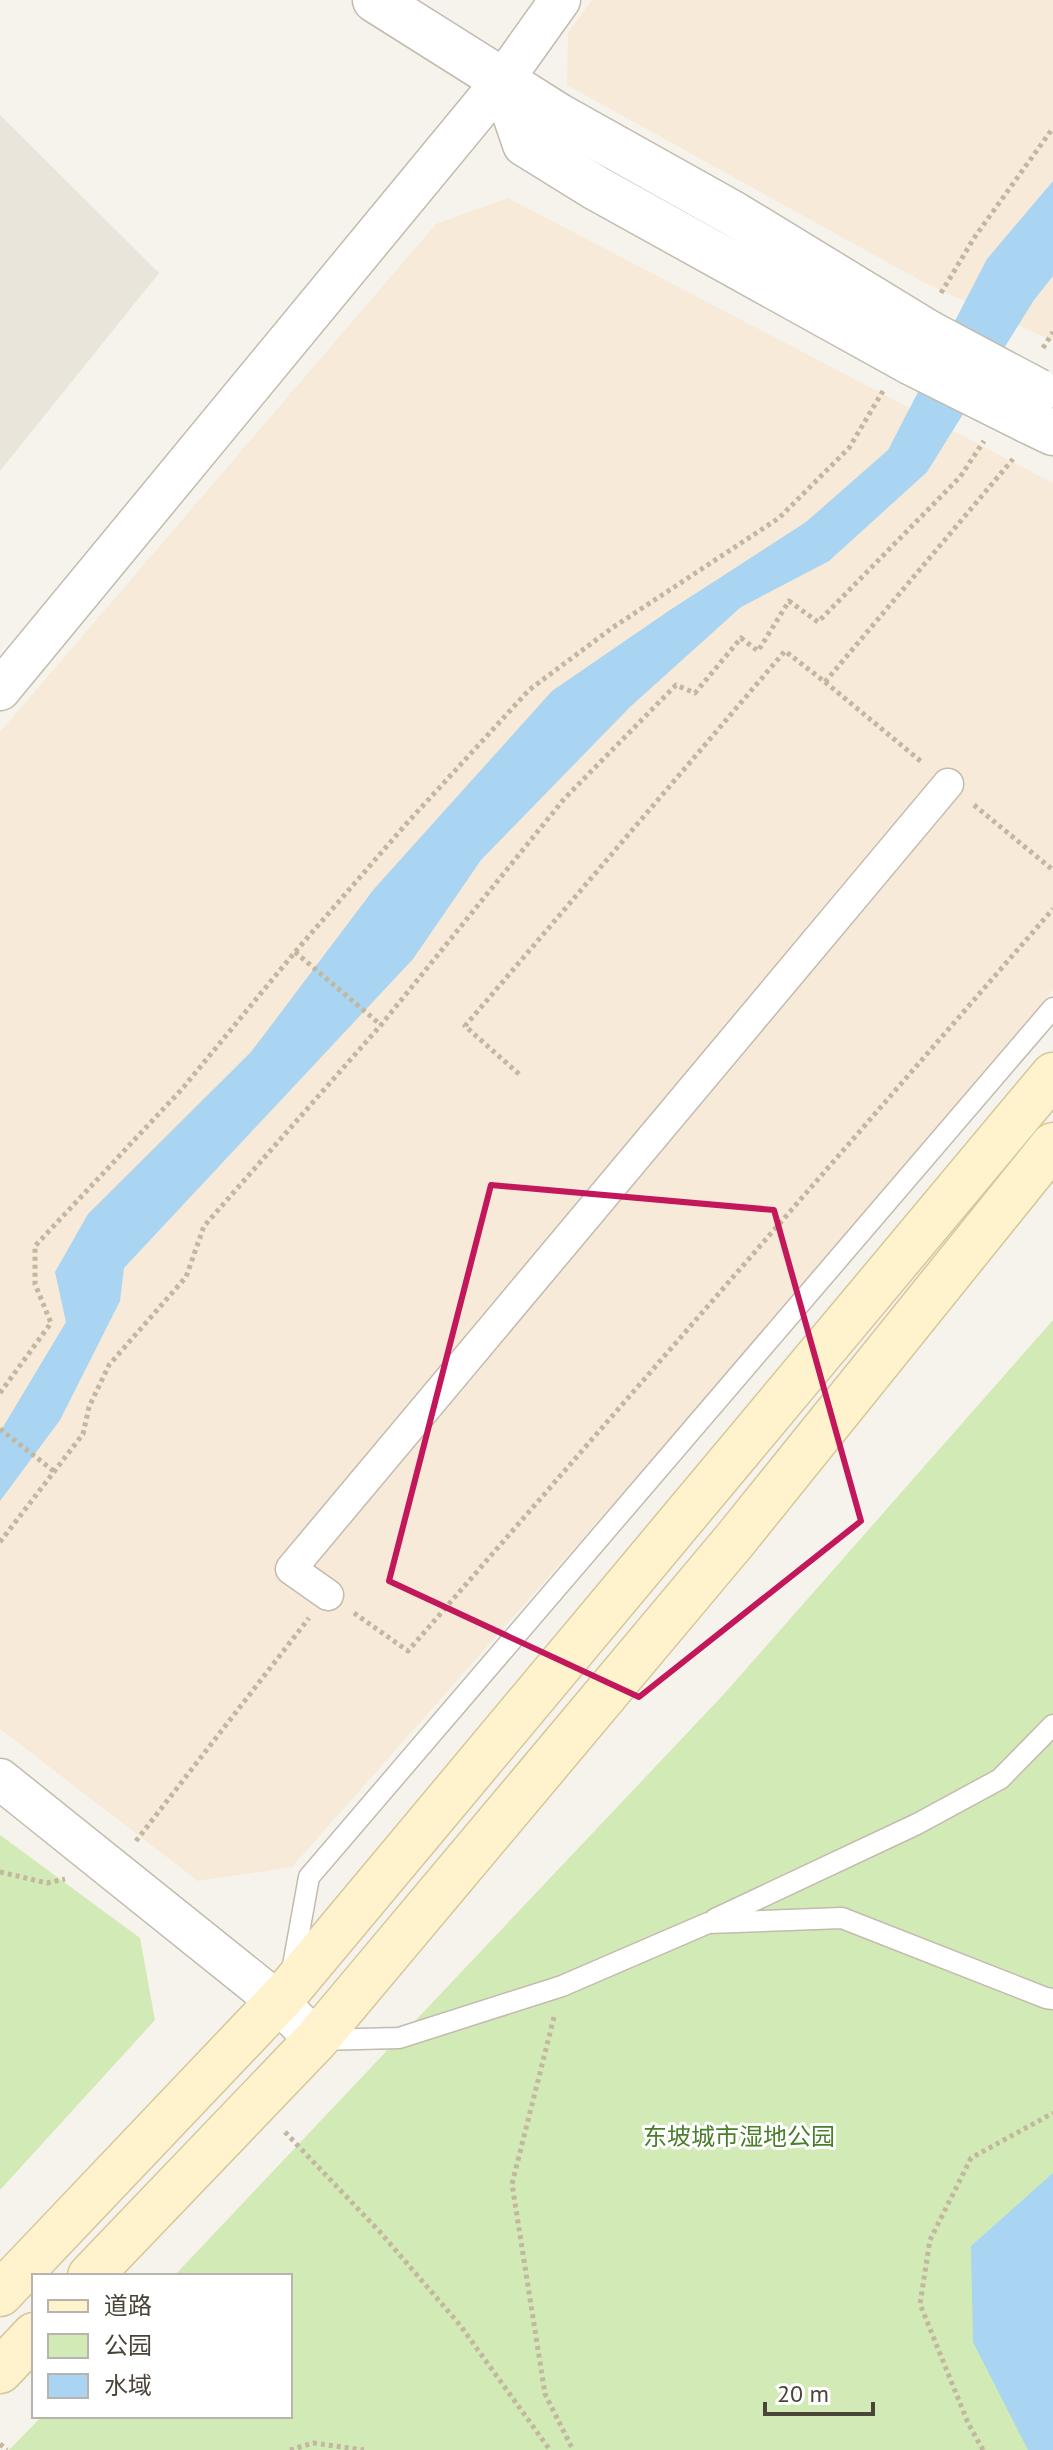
<svg xmlns="http://www.w3.org/2000/svg" width="1053" height="2450" font-family="'PT Sans','Noto Sans SC',sans-serif">
<style>
.residential{fill:#eae5da}
.commercial{fill:#f7ead8}
.green{fill:#d2eab5}
.water{fill:#a9d4f2}
.lines{fill:none;stroke-linecap:round;stroke-linejoin:round}
.service-casing{stroke:#c2bbae;stroke-width:23}
.pedestrian-casing{stroke:#c2bbae;stroke-width:33}
.minor-casing{stroke:#c2bbae;stroke-width:43}
.tertiary-casing{stroke:#c2bbae;stroke-width:47}
.secondary-casing{stroke:#d6c79b;stroke-width:47}
.path{stroke:#c4b79f;stroke-width:5;stroke-dasharray:4 4;stroke-linecap:butt}
.service{stroke:#fff;stroke-width:20}
.pedestrian{stroke:#fff;stroke-width:30}
.minor{stroke:#fff;stroke-width:40}
.tertiary{stroke:#fff;stroke-width:44}
.secondary{stroke:#fff3cd;stroke-width:44}
.tertiary-bridge-casing{stroke:#c2bbae;stroke-width:47;stroke-linecap:butt}
.tertiary-bridge{stroke:#fff;stroke-width:44}
.marked{fill:none;stroke:#c2185b;stroke-width:6;stroke-linejoin:round}
.labels{text-anchor:middle;dominant-baseline:central;stroke-width:6;stroke-linejoin:round;paint-order:stroke}
.park-label{font-size:24px;fill:#4a7f2a;stroke:#fff}
</style>
<rect width="100%" height="100%" fill="#f6f3ec"/>
<polygon class="residential" points="0,115 159,273 0,471"/>
<g class="commercial">
<polygon points="592,0 1053,0 1053,341 923,282 567,85 568,33"/>
<polygon points="508,198 1053,483 1053,989 951,1122 292,1867 198,1881 0,1729 0,732 436,224"/>
</g>
<g class="green">
<polygon points="1053,1320 1053,2450 9,2450 42,2416 290,2416 290,2276 174,2276 724,1694"/>
<polygon points="0,1835 140,1938 155,2020 0,2190"/>
</g>
<g class="water">
<polygon points="1053,181 1053,276 1034,300 927,472 829,561 741,607 630,707 481,860 413,959 124,1268 120,1301 60,1420 0,1501 0,1432 66,1322 55,1272 88,1214 251,1052 374,889 552,691 670,610 806,522 888,450 987,259"/>
<polygon points="1053,2173 1053,2450 1028,2450 973,2342 971,2246"/>
</g>
<g class="lines">
<defs>
<g id="service">
<polyline points="715,1919 917,1824 1000,1779 1053,1725"/>
<polyline points="292,1971 309,1877 1053,1008"/>
<polyline points="318,2040 399,2038 562,1986 708,1923 842,1918 1046,1998 1053,1999"/>
</g>
<polyline id="pedestrian" points="328,1595 291,1569 948,784"/>
<g id="minor">
<polyline points="0,690 503,80 560,0"/>
<polyline points="0,1779 278,2002 316,2040"/>
</g>
<g id="tertiary">
<polyline points="375,0 559,116 734,214 929,333"/>
<polyline points="503,80 525,144 596,188 910,362"/>
<polyline points="1028,421 1053,433"/>
</g>
<g id="secondary">
<polyline points="90,2276 316,2040 735,1540 1053,1145"/>
<polyline points="0,2294 288,1991 1053,1075"/>
<polyline points="0,2371 34,2335"/>
</g>
</defs>
<use href="#service" class="service-casing"/>
<use href="#pedestrian" class="pedestrian-casing"/>
<use href="#minor" class="minor-casing"/>
<use href="#tertiary" class="tertiary-casing"/>
<use href="#secondary" class="secondary-casing"/>
<g class="path">
<polyline points="941,293 974,238 1053,128"/>
<polyline points="1043,348 1053,332"/>
<polyline points="825,682 923,763"/>
<polyline points="974,805 1053,870"/>
<polyline points="295,952 381,1025"/>
<polyline points="519,1074 465,1026 785,651 825,682 1013,459"/>
<polyline points="0,1393 51,1323 35,1284 35,1246 182,1089 295,952 407,823 529,690 612,628 779,518 849,448 883,391"/>
<polyline points="0,1429 55,1472"/>
<polyline points="0,1542 83,1434 89,1407 109,1365 186,1277 204,1226 381,1025 564,799 676,685 695,693 741,638 758,651 789,601 818,622 960,477 984,441"/>
<polyline points="354,1613 408,1651 1053,909"/>
<polyline points="136,1841 309,1618"/>
<polyline points="0,1872 47,1883 65,1879"/>
<polyline points="554,2017 512,2184 545,2394 573,2450"/>
<polyline points="285,2132 380,2232 460,2325 550,2450"/>
<polyline points="0,2444 7,2450"/>
<polyline points="290,2450 313,2443 364,2450"/>
<polyline points="983,2450 968,2423 920,2304 930,2240 971,2158 1053,2113"/>
</g>
<use href="#service" class="service"/>
<use href="#pedestrian" class="pedestrian"/>
<use href="#minor" class="minor"/>
<use href="#tertiary" class="tertiary"/>
<use href="#secondary" class="secondary"/>
<defs>
<g id="tertiary-bridge">
<polyline points="929,333 1038,391"/>
<polyline points="910,362 1028,421"/>
</g>
</defs>
<use href="#tertiary-bridge" class="tertiary-bridge-casing"/>
<use href="#tertiary-bridge" class="tertiary-bridge"/>
</g>
<path class="marked" d="M 491,1185 L 774,1210 L 861,1521 L 639,1697 L 389,1581 Z"/>
<g class="labels">
<g class="park-label">
<text x="739" y="2136">东坡城市湿地公园</text>
</g>
</g>
<rect x="32" y="2274" width="260" height="144" fill="#ffffff" stroke="#b7b4b0" stroke-width="2"/>
<rect x="48" y="2300" width="40" height="12" fill="#fff3cd" stroke="#b7b4b0" stroke-width="2"/>
<text x="104" y="2314" font-size="24" fill="#4b4439">道路</text>
<rect x="48" y="2334" width="40" height="24" fill="#d2eab5" stroke="#b7b4b0" stroke-width="2"/>
<text x="104" y="2354" font-size="24" fill="#4b4439">公园</text>
<rect x="48" y="2374" width="40" height="24" fill="#a9d4f2" stroke="#b7b4b0" stroke-width="2"/>
<text x="104" y="2394" font-size="24" fill="#4b4439">水域</text>
<path d="M765 2402v12h108v-12" fill="none" stroke="#4b4439" stroke-width="4"/>
<text x="777" y="2402" font-size="24" fill="#4b4439" stroke="#ffffff" stroke-width="6" paint-order="stroke">20 m</text>
</svg>
